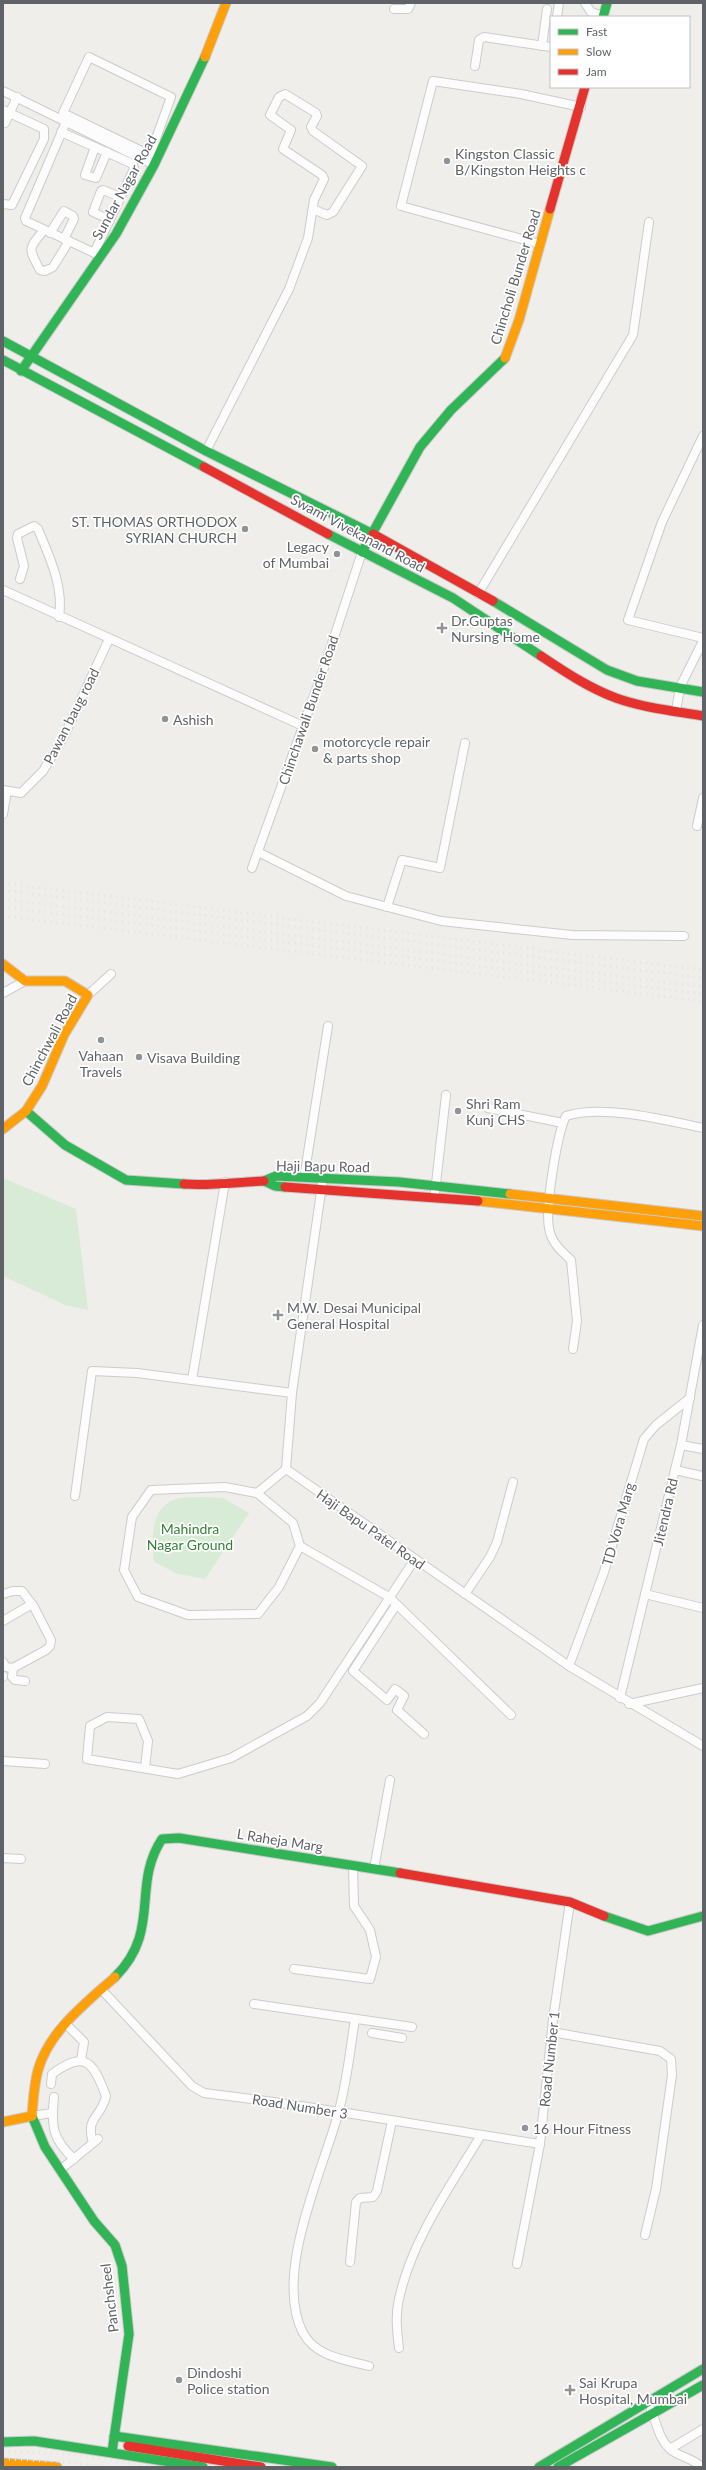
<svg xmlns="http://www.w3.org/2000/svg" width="706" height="2470" font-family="Lato,sans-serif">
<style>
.green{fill:#d8ebd6}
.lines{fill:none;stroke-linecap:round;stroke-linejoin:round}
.street-casing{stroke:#cbcccc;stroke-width:10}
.fast-casing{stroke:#cacacb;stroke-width:11}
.slow-casing{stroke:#cacacb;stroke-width:11}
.jam-casing{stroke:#cacacb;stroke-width:11}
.street{stroke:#fdfcfc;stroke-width:8}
.fast{stroke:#30b455;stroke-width:9}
.slow{stroke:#ff9f0a;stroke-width:9}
.jam{stroke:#e5322d;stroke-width:9}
.rail{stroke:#e4e4e4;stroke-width:3;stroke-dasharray:1 5;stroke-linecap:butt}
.poi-dot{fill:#919496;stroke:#fff;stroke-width:1.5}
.labels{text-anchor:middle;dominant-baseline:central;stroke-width:3.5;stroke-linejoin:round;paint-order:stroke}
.poi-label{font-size:14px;fill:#5f6368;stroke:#fff;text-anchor:start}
.street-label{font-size:14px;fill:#5f6368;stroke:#fff}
.park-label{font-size:14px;fill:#348238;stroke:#fff}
</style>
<rect width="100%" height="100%" fill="#efeeea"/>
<g class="green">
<polygon points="3,1178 76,1209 88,1310 65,1305 3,1276"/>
<path d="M 209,1497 L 223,1498 L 249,1513 L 205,1579 L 178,1574 L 154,1562 C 152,1538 149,1504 181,1498 C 190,1497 200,1497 209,1497 Z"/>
</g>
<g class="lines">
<defs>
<g id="street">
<polyline points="585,3 591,12 603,16"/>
<polyline points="394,9 408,9 411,3"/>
<polyline points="557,17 559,3"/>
<polyline points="542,46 547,9"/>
<polygon points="89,57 171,97 150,155 63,113"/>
<polyline points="475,66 479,40 484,37 551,47"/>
<polyline points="3,91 154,165"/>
<polyline points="3,110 44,129 44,139 12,205 3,204"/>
<polyline points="66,122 25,218 26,221 101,256"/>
<polyline points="5,123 17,97"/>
<polyline points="61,132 133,164 134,169 94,253"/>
<polyline points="95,147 85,175 96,178 107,152"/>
<polyline points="110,220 93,212 101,191 103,190 120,197"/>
<path d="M 44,230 C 28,249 28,248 40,270 L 45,271 L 53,267 L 69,241"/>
<polyline points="50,233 64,211 73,216 74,219 64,239"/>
<polyline points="540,244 401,206 433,81 521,94 581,107"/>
<polyline points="703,436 662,522 628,620 703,638"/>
<polyline points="206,451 289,289 308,238 314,200 324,179 322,175 283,149 291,130 270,115 279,97 285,94 316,113 317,116 311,127 313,131 362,166 333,212 327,215 313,209"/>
<path d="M 20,579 L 24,566 L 17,538 L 18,534 L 34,526 L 38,529 C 49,556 64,586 59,617"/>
<polyline points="3,590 303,726"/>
<polyline points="478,594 633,335 649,222"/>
<polyline points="676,711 680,687 703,641"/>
<polyline points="3,790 21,793 43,771 64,736 109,639"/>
<polyline points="3,814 7,791"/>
<polyline points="697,826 703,798"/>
<polyline points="258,852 346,896 441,921 572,935 684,936"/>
<polyline points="252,868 325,665 362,552"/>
<polyline points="387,907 402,860 440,868 465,743"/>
<polyline points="3,993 25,981"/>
<polyline points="88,995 111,974"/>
<polyline points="488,1108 563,1123"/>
<polyline points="304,1178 328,1026"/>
<polyline points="322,1185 292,1393 286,1469 569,1666 703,1746"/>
<polyline points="435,1192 446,1095"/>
<path d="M 573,1349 L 577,1321 L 571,1260 C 561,1251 551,1242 549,1228 C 545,1208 557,1134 566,1116 C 603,1104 665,1120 703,1128"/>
<polyline points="192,1380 225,1182"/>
<polyline points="681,1445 703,1449"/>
<polyline points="675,1470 702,1476"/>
<polygon points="225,1487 257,1493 293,1523 300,1546 279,1587 258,1614 188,1615 138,1597 124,1570 132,1517 151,1490"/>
<polyline points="257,1493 286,1469"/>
<polyline points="75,1496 92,1371 137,1373 292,1393"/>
<polyline points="300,1546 389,1597 511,1715"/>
<polyline points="3,1594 13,1591 22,1591 34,1607 51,1640 50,1646 46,1650 13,1668 6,1667 3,1662"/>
<polyline points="465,1594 490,1557 497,1542 513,1482"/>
<polyline points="645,1594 703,1608"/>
<polyline points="396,1605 353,1671 387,1700 395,1689 404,1696 397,1710 424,1734"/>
<polyline points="3,1621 32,1604"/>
<polyline points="569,1666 604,1572 644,1439 656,1425 690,1398"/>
<polyline points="13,1668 12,1677 15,1680 25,1681"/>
<polyline points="3,1676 3,1677"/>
<polyline points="620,1698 681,1445 703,1325"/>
<polyline points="629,1704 703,1688"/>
<polyline points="3,1761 45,1764"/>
<polyline points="145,1768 148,1741 139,1719 107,1717 90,1726 87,1759 178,1774 231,1758 307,1716 320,1703 415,1559"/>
<polyline points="3,1858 21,1859"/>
<polyline points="374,1869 390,1780"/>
<polyline points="294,1969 370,1979 376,1957 370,1930 354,1906 353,1866"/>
<path d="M 101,1989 L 192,2086 L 204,2093 C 317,2106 428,2127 540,2144"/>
<polyline points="254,2004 412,2027"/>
<path d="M 355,2019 C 350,2050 347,2083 338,2114 C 322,2173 273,2275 303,2333 C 316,2357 346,2360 369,2366"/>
<polyline points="66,2024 84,2042 81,2060"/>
<polyline points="552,2032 660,2051 671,2059 672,2075 656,2189 645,2235"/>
<polyline points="372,2033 402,2038"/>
<path d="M 51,2084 L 52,2074 C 85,2050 93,2061 106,2096 C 101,2119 85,2116 93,2143"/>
<path d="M 54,2097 C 51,2126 52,2139 74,2159"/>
<polyline points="32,2116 52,2113"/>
<polyline points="60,2170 98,2139"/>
<polyline points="350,2262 356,2202 360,2198 373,2197 377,2191 392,2121"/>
<polyline points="517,2264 540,2144 553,2019 570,1902"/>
<path d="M 399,2348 C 397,2331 395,2315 399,2299 C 412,2239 450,2187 481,2135"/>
<path d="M 651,2410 C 657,2423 658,2438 670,2449 C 677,2456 692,2458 702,2467"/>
<polyline points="670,2449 703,2429"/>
</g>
<g id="fast">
<polyline points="603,17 607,3"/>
<polyline points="3,341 206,451 373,534"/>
<polyline points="3,360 204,467"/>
<polyline points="21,371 116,234 154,165 205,57"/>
<polyline points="328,534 453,598 541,656"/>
<polyline points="362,552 420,447 451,410 505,358"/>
<polyline points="493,601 607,670 637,681 703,692"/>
<polyline points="26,1111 65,1145 126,1180 184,1184"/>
<polyline points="285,1187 275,1186 264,1181 276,1176 399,1182 510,1194"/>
<polyline points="604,1916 648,1931 703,1916"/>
<path d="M 115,1977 C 162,1930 131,1886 162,1839 L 179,1838 L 400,1873"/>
<polyline points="32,2116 45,2147 94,2221 115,2245 122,2266 129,2334 112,2452"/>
<polyline points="114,2436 332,2467"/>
<polyline points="3,2442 34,2441 203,2467"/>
<polyline points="539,2467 703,2369"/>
<polyline points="558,2467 703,2385"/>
</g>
<g id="slow">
<polyline points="205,57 226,3"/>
<polyline points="505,358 519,320 550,209"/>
<polyline points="3,964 25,981 65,981 88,995 64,1035 42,1086 26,1111 3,1129"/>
<polyline points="510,1194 703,1216"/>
<polyline points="478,1201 703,1226"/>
<path d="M 32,2116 C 33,2101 34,2085 38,2070 C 49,2031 86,2003 115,1977"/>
<polyline points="3,2122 32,2116"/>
<polyline points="3,2463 57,2467"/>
</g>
<g id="jam">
<polyline points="550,209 585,87"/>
<polyline points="204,467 328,534"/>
<polyline points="373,534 493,601"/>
<path d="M 541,656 C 565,672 589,688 616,698 C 644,708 674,711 703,716"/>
<path d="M 184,1184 C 211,1186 237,1182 264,1181"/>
<polyline points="285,1187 478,1201"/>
<polyline points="400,1873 570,1902 604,1916"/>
<polyline points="128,2446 261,2467"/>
</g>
</defs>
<use href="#street" class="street-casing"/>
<use href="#fast" class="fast-casing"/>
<use href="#slow" class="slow-casing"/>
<use href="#jam" class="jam-casing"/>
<use href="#street" class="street"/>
<use href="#fast" class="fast"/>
<use href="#slow" class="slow"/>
<use href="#jam" class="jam"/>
<g class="rail">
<polyline points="3,883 703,970"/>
<polyline points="3,890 703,978"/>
<polyline points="3,899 703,987"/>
<polyline points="3,907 703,994"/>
<polyline points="3,916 703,1001"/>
<polyline points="3,2451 69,2454 156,2467"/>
<polyline points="3,2459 68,2462 104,2467"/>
</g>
</g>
<g class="poi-dot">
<circle cx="447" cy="161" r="4"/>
<circle cx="245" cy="529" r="4"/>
<circle cx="337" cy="554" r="4"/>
<path d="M440 622h4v4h4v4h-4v4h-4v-4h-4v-4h4z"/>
<circle cx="165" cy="719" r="4"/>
<circle cx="315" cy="749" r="4"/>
<circle cx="101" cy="1040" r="4"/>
<circle cx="139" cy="1057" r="4"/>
<circle cx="458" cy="1111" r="4"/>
<path d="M276 1309h4v4h4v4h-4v4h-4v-4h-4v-4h4z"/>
<circle cx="525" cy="2128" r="4"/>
<circle cx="179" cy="2380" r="4"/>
<path d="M568 2384h4v4h4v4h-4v4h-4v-4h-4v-4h4z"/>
</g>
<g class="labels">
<g class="poi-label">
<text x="455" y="153">Kingston Classic<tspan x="455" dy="16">B/Kingston Heights c</tspan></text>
<text x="237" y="521" text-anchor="end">ST. THOMAS ORTHODOX<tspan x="237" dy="16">SYRIAN CHURCH</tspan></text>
<text x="329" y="546" text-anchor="end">Legacy<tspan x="329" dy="16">of Mumbai</tspan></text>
<text x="451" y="620">Dr.Guptas<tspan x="451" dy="16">Nursing Home</tspan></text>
<text x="173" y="719">Ashish</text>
<text x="323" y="741">motorcycle repair<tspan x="323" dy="16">&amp; parts shop</tspan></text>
<text x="101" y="1055" text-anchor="middle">Vahaan<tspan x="101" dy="16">Travels</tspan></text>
<text x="147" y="1057">Visava Building</text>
<text x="466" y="1103">Shri Ram<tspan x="466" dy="16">Kunj CHS</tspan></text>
<text x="287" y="1307">M.W. Desai Municipal<tspan x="287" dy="16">General Hospital</tspan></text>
<text x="533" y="2128">16 Hour Fitness</text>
<text x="187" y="2372">Dindoshi<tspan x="187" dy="16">Police station</tspan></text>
<text x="579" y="2382">Sai Krupa<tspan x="579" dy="16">Hospital, Mumbai</tspan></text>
</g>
<g class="street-label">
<text transform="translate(124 187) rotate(-61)">Sundar Nagar Road</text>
<text transform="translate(515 277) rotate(-73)">Chincholi Bunder Road</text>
<text transform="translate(358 533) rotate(28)">Swami Vivekanand Road</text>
<text transform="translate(308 710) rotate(-71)">Chinchawali Bunder Road</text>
<text transform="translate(71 716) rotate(-63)">Pawan baug road</text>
<text transform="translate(49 1040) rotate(-62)">Chinchwali Road</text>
<text transform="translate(323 1166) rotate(1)">Haji Bapu Road</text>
<text transform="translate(665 1512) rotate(-77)">Jitendra Rd</text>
<text transform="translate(618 1524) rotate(-74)">TD Vora Marg</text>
<text transform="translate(371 1529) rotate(35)">Haji Bapu Patel Road</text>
<text transform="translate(280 1840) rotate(9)">L Raheja Marg</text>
<text transform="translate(549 2059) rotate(-84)">Road Number 1</text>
<text transform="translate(300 2106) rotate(9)">Road Number 3</text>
<text transform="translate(109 2298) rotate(-97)">Panchsheel</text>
</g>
<g class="park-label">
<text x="190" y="1528">Mahindra<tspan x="190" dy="16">Nagar Ground</tspan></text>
</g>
</g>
<rect width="706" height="2470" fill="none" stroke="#5f6368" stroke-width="8"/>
<rect x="550" y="16" width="140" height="72" fill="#ffffff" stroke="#bfc1c3"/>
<rect x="558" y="29" width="20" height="6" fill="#30b455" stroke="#bfc1c3"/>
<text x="586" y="36" font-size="12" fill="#5f6368">Fast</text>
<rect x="558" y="49" width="20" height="6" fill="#ff9f0a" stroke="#bfc1c3"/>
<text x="586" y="56" font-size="12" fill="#5f6368">Slow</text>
<rect x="558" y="69" width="20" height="6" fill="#e5322d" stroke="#bfc1c3"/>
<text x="586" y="76" font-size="12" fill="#5f6368">Jam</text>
</svg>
